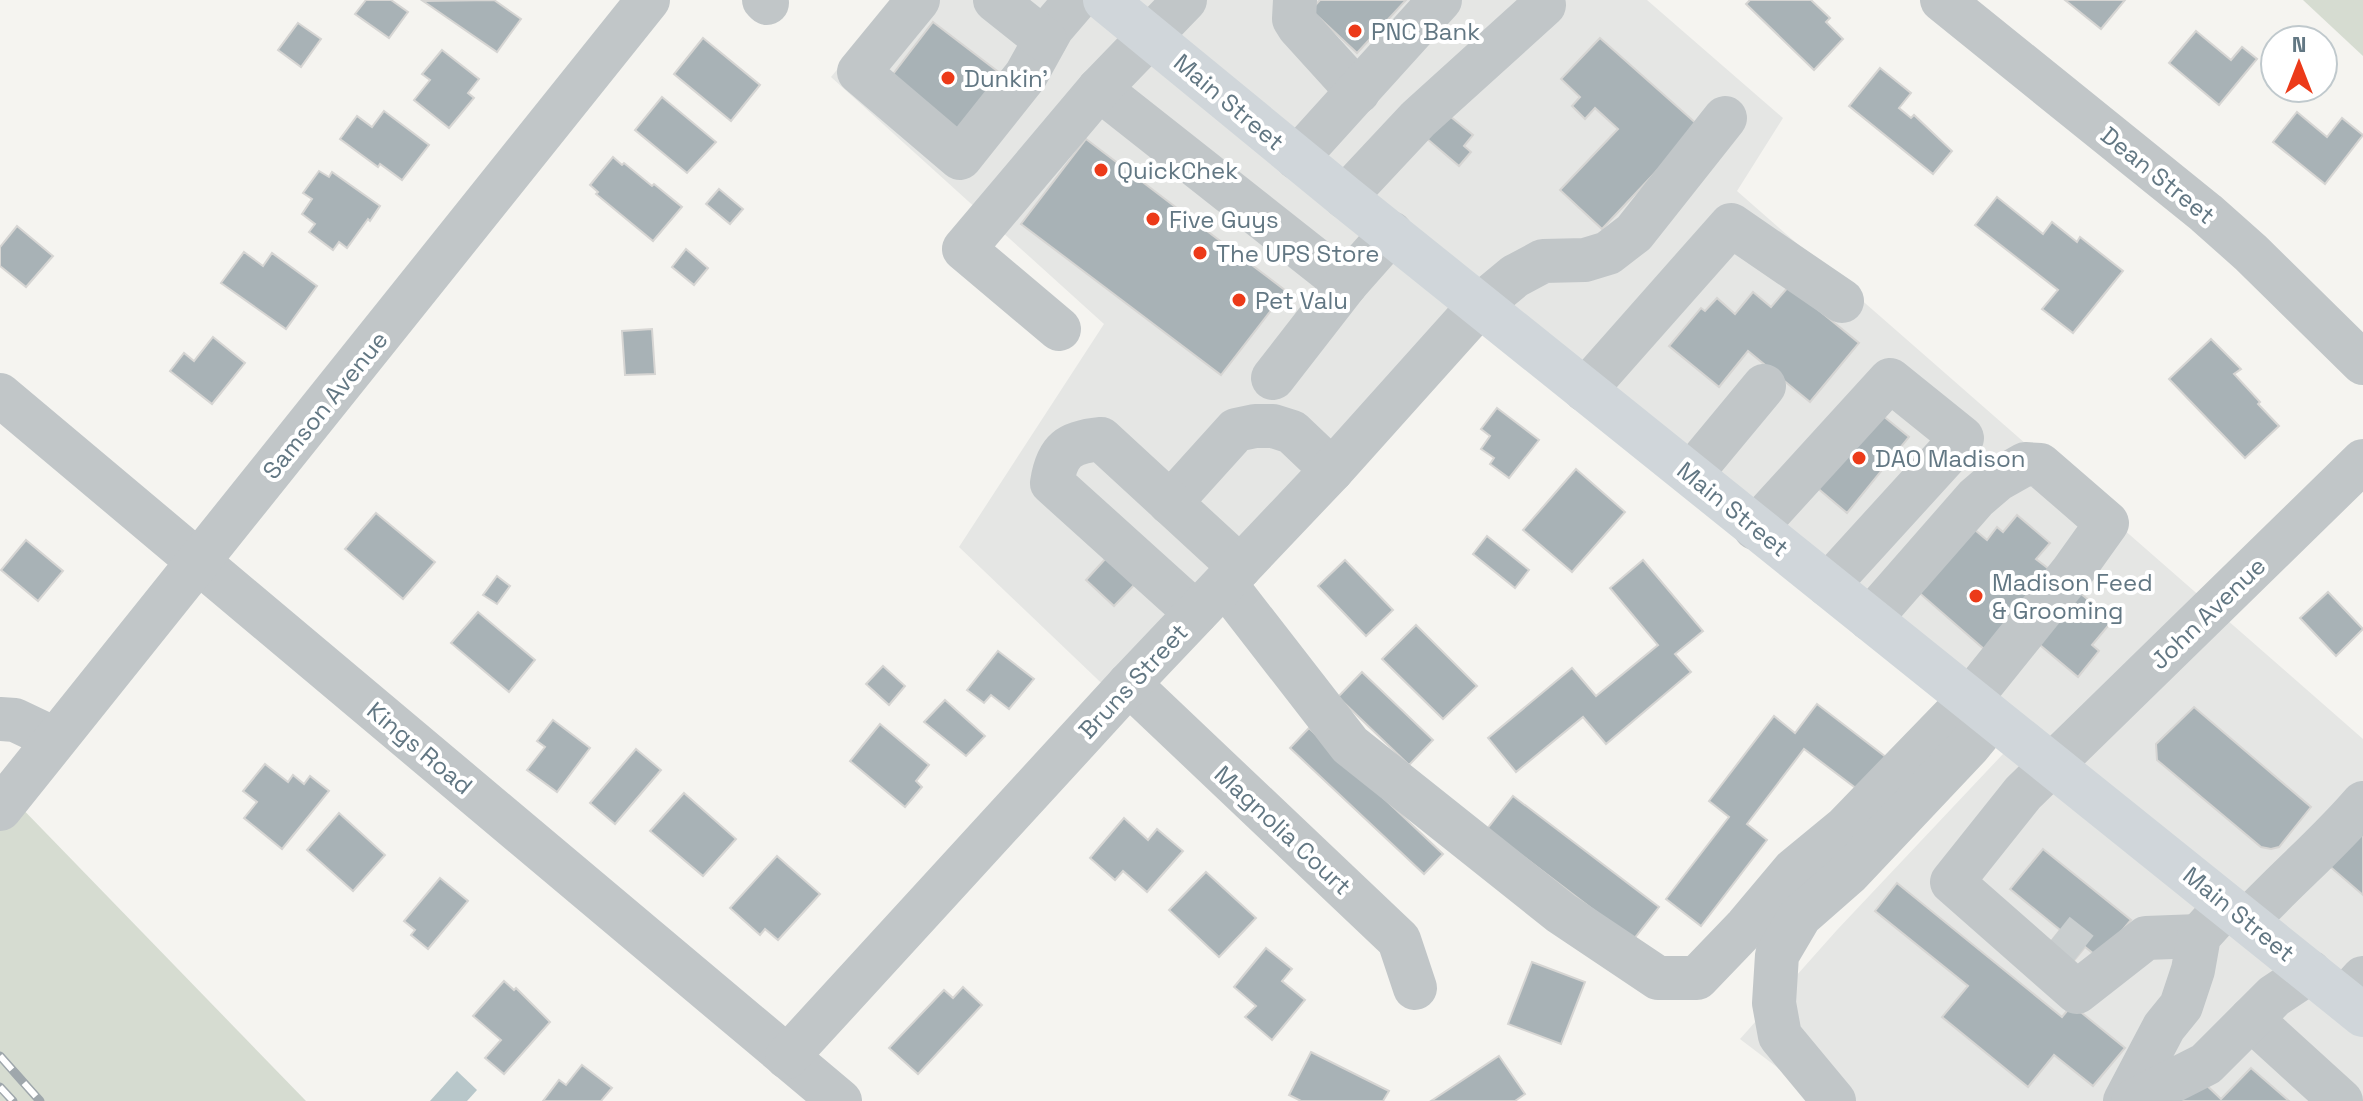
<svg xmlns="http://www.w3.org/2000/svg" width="2363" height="1101" font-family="'Space Grotesk',sans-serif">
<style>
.built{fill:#e5e6e4}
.green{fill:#d6dcd1}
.water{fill:#b8c7ca}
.building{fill:#a8b2b6;stroke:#d6d5d3;stroke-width:2}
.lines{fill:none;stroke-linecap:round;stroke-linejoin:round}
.minor-tunnel{stroke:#c9cecf;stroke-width:44;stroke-dasharray:44 22;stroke-linecap:butt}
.minor{stroke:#c1c6c8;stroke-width:44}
.major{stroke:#d0d6da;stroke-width:44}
.rail-casing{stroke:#9fa7ac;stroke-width:9}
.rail{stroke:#fff;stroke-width:6;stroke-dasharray:18;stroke-linecap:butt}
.poi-dot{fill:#ec3a19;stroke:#fff;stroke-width:3}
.labels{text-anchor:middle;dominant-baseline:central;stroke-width:8;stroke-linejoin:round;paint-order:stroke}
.poi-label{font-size:24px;fill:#627783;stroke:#fff;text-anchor:start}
.street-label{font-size:24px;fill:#627783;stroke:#fff}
</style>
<rect width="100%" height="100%" fill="#f5f4f0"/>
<polygon class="built" points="894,0 1647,0 1783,118 1737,191 2363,739 2363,1101 1821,1101 1740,1039 1837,930 2019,737 1477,315 1117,698 959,547 1104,324 831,77"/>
<g class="green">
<polygon points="2303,0 2363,0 2363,56"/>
<polygon points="0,788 11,797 306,1101 0,1101"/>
</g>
<polygon class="water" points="457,1071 477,1090 467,1101 430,1101"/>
<g class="building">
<polygon points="366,0 391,0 408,12 389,38 355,14"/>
<polygon points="494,0 521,19 497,52 423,1"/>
<polygon points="1320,0 1406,0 1357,53 1311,10"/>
<polygon points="1750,0 1811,0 1830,18 1826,22 1843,39 1814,70 1746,4"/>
<polygon points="2065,0 2125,0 2101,29"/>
<polygon points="933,22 1005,77 963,133 890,78"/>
<polygon points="298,23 321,39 301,67 278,50"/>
<polygon points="2196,31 2231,60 2242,47 2257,59 2219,105 2169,63"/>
<polygon points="703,38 760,85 731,121 674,74"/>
<polygon points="1600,38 1699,126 1602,229 1560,190 1618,129 1595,108 1585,119 1572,106 1580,97 1561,79"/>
<polygon points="442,50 479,79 468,93 474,98 449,128 414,100 430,80 422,74"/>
<polygon points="1880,68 1911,93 1899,108 1911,118 1914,115 1952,151 1933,174 1849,106"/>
<polygon points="662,97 716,142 687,173 635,130"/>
<polygon points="1440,108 1473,135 1464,146 1471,152 1459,166 1419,132"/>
<polygon points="384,111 429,145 402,180 380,164 378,167 340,139 357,116 372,127"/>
<polygon points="2297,112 2327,137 2342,118 2363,135 2325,184 2273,142"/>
<polygon points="1086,139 1286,291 1221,375 1021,224"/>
<polygon points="613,157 622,165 624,163 652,186 654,184 682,207 653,241 596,194 598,192 590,185"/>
<polygon points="319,171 329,177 332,172 380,206 370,221 368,219 347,248 339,242 333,250 309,232 315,224 302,214 312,199 303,193"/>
<polygon points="719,189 743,209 730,224 706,204"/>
<polygon points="1997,197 2043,234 2052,222 2077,242 2080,237 2123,271 2073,333 2042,309 2058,290 1975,225"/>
<polygon points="17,226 53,256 26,287 0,266 0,247"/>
<polygon points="686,249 708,268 694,285 672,267"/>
<polygon points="244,252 263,266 272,253 317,286 286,329 221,283"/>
<polygon points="1789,286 1859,343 1810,402 1748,351 1719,387 1669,346 1701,308 1705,311 1717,298 1735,314 1753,292 1771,307"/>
<polygon points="652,329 655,374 625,375 622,331"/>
<polygon points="213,337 245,363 212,404 170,371 184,353 194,361"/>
<polygon points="2211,339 2241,369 2234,374 2260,402 2258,404 2279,426 2245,458 2169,379"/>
<polygon points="1497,408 1539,440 1509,478 1490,464 1494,458 1481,449 1490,436 1481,429"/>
<polygon points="1877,411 1909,437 1847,513 1815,486"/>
<polygon points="1576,469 1625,512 1572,572 1523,530"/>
<polygon points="376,513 435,562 403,599 345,549"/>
<polygon points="2017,515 2050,543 2036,559 2058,576 1992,656 1916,590 1969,525 1987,540 1997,527 2003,532"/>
<polygon points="1487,536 1529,570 1515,588 1473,554"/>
<polygon points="26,540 63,571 38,601 1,570"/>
<polygon points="1107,557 1135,584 1114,606 1086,580"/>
<polygon points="1345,560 1393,610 1366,636 1318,586"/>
<polygon points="1643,560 1703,631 1675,654 1691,672 1606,744 1583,717 1516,772 1488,738 1572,668 1596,696 1658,645 1610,588"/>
<polygon points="497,576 510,586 497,604 483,595"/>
<polygon points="2075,589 2113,620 2092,645 2099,651 2078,677 2034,640"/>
<polygon points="2328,592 2363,629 2336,656 2300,618"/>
<polygon points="478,612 535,660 509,692 451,643"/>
<polygon points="1416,625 1477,686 1443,719 1382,659"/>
<polygon points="998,651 1034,679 1009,709 991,695 984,703 967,690"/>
<polygon points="883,666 905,686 889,705 866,684"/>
<polygon points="1362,672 1433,740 1409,765 1338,697"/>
<polygon points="945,700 985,736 966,756 924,722"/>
<polygon points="1817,704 1891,761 1865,795 1804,749 1747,824 1767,840 1701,926 1666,899 1729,817 1709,801 1774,716 1795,733"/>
<polygon points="2194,707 2311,807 2279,847 2271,849 2261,847 2157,760 2156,744"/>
<polygon points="553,720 590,748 557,792 527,770 545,747 537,741"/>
<polygon points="880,724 929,765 916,781 922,787 905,807 850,761"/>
<polygon points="1309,728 1443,854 1424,874 1290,748"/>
<polygon points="636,749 661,770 615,824 590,803"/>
<polygon points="265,764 288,782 293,775 304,784 310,776 329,791 282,849 244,818 257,802 243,791"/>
<polygon points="684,793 736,839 703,876 650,831"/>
<polygon points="1513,796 1659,907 1633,940 1487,829"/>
<polygon points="339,813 385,855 353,891 307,850"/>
<polygon points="1124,818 1148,840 1157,829 1183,851 1147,892 1123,871 1115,880 1090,858"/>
<polygon points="2363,822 2363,895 2327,864"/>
<polygon points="2043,849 2131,920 2099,958 2085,947 2067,969 2044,950 2060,930 2010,889"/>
<polygon points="777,856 820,894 778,940 765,929 760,935 730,908"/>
<polygon points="1206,872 1256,918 1219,957 1169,910"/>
<polygon points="440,878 468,901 428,949 411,935 415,930 404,921"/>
<polygon points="1897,883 2062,1017 2072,1005 2125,1048 2093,1086 2054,1055 2028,1087 1942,1017 1968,986 1875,911"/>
<polygon points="1266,948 1292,969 1282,981 1305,1000 1272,1040 1245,1017 1256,1006 1234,987"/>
<polygon points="1532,962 1585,982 1561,1044 1508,1024"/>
<polygon points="504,981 514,990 516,988 550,1022 504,1074 485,1058 501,1040 473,1016"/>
<polygon points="963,987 982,1005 918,1074 889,1048 944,990 953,998"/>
<polygon points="1311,1052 1389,1091 1383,1101 1301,1101 1289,1095"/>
<polygon points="1499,1056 1525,1094 1515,1101 1431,1101"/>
<polygon points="582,1065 612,1088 601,1101 543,1101 559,1080 566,1085"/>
<polygon points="2251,1068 2289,1101 2179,1101 2200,1079 2221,1099"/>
</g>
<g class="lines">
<polyline class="minor-tunnel" points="2056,934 2080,953"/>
<g class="minor">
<polyline points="764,0 767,3"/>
<polyline points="918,0 859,72 960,158 1026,75 1052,28 1076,0"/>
<polyline points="995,0 1045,40"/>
<polyline points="1295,0 1294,19 1299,27 1358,92"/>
<polyline points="1942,0 2206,213 2251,253 2363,363"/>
<polyline points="1099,89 1346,284"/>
<polyline points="1297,158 1440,0"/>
<polyline points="1345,197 1418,119 1544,5"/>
<polyline points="1059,329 964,249 1099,89 1185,0"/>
<polyline points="1273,378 1346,284 1391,233"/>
<polyline points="1585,390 1731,225 1842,301"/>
<polyline points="0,395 840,1101"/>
<polyline points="1691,474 1764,386"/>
<polyline points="1170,503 1236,430 1255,426 1273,426 1292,432 1332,470"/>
<polyline points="1755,528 1890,380 1962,438 1828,585"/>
<polyline points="1225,584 1350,745 1561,913 1658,978 1697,978 1746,927 1794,870 1845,828 1970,699 2072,572 2107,523 2040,465 2025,464 1997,480 1976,498 1870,619"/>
<path d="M 1196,613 L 1052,483 C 1057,450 1069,442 1101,439 L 1240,567"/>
<polyline points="1129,684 1399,940 1415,988"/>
<polyline points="0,719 15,720 55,739"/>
<polyline points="0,809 648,0"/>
<path d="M 2247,921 C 2285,880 2327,845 2363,803"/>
<polyline points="2199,936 2146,938 2077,992 1952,882 2023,793 2363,461"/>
<polyline points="2344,999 2363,978"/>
<polyline points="2251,1019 2341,1101"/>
<polyline points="787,1057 1129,684 1332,470 1480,305 1515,276 1543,261 1585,260 1608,253 1634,233 1725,118"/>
<polyline points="1834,1101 1780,1036 1774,1003 1777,955 1800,916 1849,873 1968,747 1991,719"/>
<polyline points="2125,1101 2164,1027 2181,1006 2193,970 2199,936 2219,914"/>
<polyline points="2133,1101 2206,1064 2274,996 2310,972"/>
</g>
<polyline class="major" points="1105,0 1345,197 2363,1015"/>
<defs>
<g id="rail">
<polyline points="0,1056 40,1101"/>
<polyline points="0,1087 13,1101"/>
</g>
</defs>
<use href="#rail" class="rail-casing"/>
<use href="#rail" class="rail"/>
</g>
<g class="poi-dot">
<circle cx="1355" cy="31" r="8"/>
<circle cx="948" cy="78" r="8"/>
<circle cx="1101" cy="170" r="8"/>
<circle cx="1153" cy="219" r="8"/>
<circle cx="1200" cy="253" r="8"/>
<circle cx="1239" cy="300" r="8"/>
<circle cx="1859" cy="458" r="8"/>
<circle cx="1976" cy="596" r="8"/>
</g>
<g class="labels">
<g class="poi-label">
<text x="1371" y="31">PNC Bank</text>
<text x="964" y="78">Dunkin'</text>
<text x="1117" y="170">QuickChek</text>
<text x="1169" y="219">Five Guys</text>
<text x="1216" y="253">The UPS Store</text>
<text x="1255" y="300">Pet Valu</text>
<text x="1875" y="458">DAO Madison</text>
<text x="1992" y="582">Madison Feed<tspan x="1992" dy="28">&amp; Grooming</tspan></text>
</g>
<g class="street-label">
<text transform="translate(1229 102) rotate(40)">Main Street</text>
<text transform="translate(2158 175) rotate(39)">Dean Street</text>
<text transform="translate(325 405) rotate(-51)">Samson Avenue</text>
<text transform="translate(1733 509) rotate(39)">Main Street</text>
<text transform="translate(2208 613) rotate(-44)">John Avenue</text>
<text transform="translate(1133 681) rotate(-47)">Bruns Street</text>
<text transform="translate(420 748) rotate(40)">Kings Road</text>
<text transform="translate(1283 830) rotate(43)">Magnolia Court</text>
<text transform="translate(2239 914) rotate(39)">Main Street</text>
</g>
</g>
<g transform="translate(2299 64)"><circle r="38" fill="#ffffff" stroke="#c0c9cd" stroke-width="2"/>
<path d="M0-6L14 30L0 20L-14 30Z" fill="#ec3a19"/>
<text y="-12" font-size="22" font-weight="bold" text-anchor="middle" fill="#627783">N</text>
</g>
</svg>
